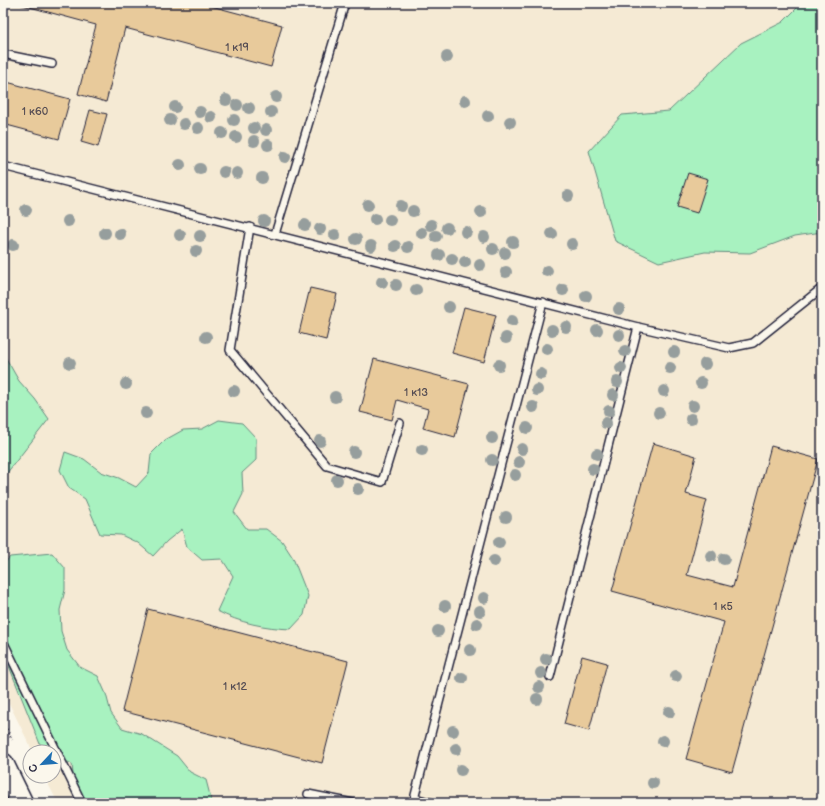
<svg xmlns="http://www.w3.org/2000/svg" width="825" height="806" font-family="'Balsamiq Sans',sans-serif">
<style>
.built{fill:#f5ead4}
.green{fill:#a8f2c0;stroke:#658a7e}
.building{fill:#e8ca9b;stroke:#22223b}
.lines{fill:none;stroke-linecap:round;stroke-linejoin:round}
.service-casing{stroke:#22223b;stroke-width:10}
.primary-casing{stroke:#22223b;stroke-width:24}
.path{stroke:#22223b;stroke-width:2.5;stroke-dasharray:1 3;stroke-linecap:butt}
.service{stroke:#fbf7ec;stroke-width:7}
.primary{stroke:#fbf7ec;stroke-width:21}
.tree{fill:#969e9d}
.labels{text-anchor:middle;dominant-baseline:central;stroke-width:3;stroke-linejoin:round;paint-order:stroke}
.number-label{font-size:11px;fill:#544c53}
</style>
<rect width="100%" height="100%" fill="#fbf7ec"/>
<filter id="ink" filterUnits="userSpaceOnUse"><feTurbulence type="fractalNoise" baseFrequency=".025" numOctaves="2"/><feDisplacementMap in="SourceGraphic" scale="8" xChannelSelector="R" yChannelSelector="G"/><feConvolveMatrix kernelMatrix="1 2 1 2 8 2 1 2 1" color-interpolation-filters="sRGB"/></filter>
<g filter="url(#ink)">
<polygon class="built" points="3,3 822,3 822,803 58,803 44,776 54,776 54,752 33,752 3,691"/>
<g class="green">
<polygon points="802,3 822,3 822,232 795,236 750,253 705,252 659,262 615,241 589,151 622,115 669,111 741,43 783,22"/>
<polygon points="3,353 19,381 35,399 49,419 3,478"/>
<path d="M 219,420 L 242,423 L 256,438 L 256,460 L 242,473 L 243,494 L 234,512 L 247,529 L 266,529 L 282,541 L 293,558 L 308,596 L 304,615 L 291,629 C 265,628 240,623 217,611 L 233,576 L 222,559 L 202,560 L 187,547 L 182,529 L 167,541 L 153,556 L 138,543 L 121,535 L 100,534 L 85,499 L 69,488 L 60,470 L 65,452 L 84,459 L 101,472 L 119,478 L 136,487 L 149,473 L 151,454 L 165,440 L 183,430 L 202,429 Z"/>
<polygon points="52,553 65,568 65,590 60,610 61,631 67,650 80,667 98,676 106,694 111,713 122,728 142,734 177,756 190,772 206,780 212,803 83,803 74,784 72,764 55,756 54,752 50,752 40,744 3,651 3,565 10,557"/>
</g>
<g class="building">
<polygon points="15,3 200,3 282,25 271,67 125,28 106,102 78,94 96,25"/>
<polygon points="3,81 70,99 59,139 3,124"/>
<polygon points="90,110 107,114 98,147 81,142"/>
<polygon points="688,173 708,179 697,213 677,207"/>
<polygon points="310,288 337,294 326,340 299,333"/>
<polygon points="464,307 496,315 484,362 452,353"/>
<polygon points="374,359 469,384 455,437 423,428 428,409 397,400 392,420 360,412"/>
<polygon points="653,443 696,456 686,494 707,500 687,575 733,587 771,446 818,459 732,772 686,759 724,622 612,591"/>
<polygon points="148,609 348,661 322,763 122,711"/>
<polygon points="582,656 607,663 589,731 564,724"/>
</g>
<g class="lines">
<defs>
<g id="service">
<polyline points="3,54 52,64"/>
<polyline points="3,166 638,327 729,348 753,343 822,288"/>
<polyline points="250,227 230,350 327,466 382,482 400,423"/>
<polyline points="275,234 345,3"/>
<polyline points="3,641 82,803"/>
<polyline points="550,677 638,327"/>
<polyline points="308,794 353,803"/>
<polyline points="415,798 433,803"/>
<polyline points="413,803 543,302"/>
</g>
<polyline id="primary" points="3,764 22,803"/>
</defs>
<use href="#service" class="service-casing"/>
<use href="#primary" class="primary-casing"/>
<polyline class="path" points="3,722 12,740"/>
<use href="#service" class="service"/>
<use href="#primary" class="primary"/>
</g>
<g class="tree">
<circle cx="447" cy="57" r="6"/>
<circle cx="276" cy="97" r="6"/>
<circle cx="226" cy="100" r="6"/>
<circle cx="465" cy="101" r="6"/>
<circle cx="237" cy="105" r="6"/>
<circle cx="175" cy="107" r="6"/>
<circle cx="249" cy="108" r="6"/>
<circle cx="200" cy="112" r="6"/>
<circle cx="271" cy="112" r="6"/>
<circle cx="488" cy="116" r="6"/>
<circle cx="211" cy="117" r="6"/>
<circle cx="170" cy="120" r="6"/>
<circle cx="234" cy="120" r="6"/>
<circle cx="510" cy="122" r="6"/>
<circle cx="184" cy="124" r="6"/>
<circle cx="198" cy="128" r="6"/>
<circle cx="254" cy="128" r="6"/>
<circle cx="266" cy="130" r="6"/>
<circle cx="222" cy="133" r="6"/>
<circle cx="236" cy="137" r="6"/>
<circle cx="254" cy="141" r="6"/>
<circle cx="268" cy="145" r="6"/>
<circle cx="285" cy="157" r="6"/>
<circle cx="180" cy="165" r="6"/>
<circle cx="200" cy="169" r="6"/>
<circle cx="224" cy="172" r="6"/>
<circle cx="237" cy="173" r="6"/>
<circle cx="262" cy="178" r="6"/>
<circle cx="568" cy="196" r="6"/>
<circle cx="368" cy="205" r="6"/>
<circle cx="401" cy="206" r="6"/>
<circle cx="26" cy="210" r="6"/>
<circle cx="413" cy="211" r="6"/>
<circle cx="481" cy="212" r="6"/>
<circle cx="375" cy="219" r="6"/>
<circle cx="390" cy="220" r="6"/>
<circle cx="68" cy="221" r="6"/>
<circle cx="264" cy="221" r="6"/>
<circle cx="305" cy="225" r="6"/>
<circle cx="431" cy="225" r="6"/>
<circle cx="447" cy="228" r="6"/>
<circle cx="320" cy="229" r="6"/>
<circle cx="466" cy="232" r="6"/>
<circle cx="105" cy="233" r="6"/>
<circle cx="422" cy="233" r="6"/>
<circle cx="120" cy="234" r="6"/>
<circle cx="552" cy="234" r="6"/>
<circle cx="180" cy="235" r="6"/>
<circle cx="335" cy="235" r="6"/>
<circle cx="200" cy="236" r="6"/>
<circle cx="436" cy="236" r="6"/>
<circle cx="484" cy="237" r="6"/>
<circle cx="356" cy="239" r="6"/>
<circle cx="513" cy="242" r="6"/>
<circle cx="572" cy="244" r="6"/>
<circle cx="13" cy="245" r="6"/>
<circle cx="371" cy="246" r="6"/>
<circle cx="395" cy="246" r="6"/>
<circle cx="408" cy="247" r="6"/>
<circle cx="493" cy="249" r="6"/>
<circle cx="196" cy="251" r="6"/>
<circle cx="505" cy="253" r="6"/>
<circle cx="439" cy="255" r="6"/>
<circle cx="452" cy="259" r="6"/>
<circle cx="465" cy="262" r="6"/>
<circle cx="480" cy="265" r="6"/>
<circle cx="547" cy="271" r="6"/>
<circle cx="506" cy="272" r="6"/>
<circle cx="382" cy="282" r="6"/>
<circle cx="396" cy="285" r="6"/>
<circle cx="416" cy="290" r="6"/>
<circle cx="563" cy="290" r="6"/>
<circle cx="586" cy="296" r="6"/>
<circle cx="449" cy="307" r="6"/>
<circle cx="619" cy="309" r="6"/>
<circle cx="512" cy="321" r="6"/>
<circle cx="566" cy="327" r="6"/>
<circle cx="552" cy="330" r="6"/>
<circle cx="597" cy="330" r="6"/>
<circle cx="619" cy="335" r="6"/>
<circle cx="206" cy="337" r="6"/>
<circle cx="506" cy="338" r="6"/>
<circle cx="547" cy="349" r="6"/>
<circle cx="625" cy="351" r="6"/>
<circle cx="674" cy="352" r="6"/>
<circle cx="70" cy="363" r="6"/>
<circle cx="705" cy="364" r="6"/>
<circle cx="499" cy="365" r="6"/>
<circle cx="621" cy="368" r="6"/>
<circle cx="670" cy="368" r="6"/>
<circle cx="541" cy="374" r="6"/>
<circle cx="617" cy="382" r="6"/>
<circle cx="701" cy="383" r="6"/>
<circle cx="126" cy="384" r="6"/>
<circle cx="537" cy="390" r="6"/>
<circle cx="234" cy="391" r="6"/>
<circle cx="664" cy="391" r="6"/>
<circle cx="613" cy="395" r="6"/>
<circle cx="335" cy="397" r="6"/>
<circle cx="693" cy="406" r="6"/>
<circle cx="533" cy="407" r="6"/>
<circle cx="609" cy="411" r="6"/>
<circle cx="146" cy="413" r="6"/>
<circle cx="659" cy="413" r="6"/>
<circle cx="691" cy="419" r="6"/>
<circle cx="606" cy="423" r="6"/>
<circle cx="527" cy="428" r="6"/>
<circle cx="492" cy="438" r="6"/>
<circle cx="320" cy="441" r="6"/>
<circle cx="522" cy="449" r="6"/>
<circle cx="422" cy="450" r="6"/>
<circle cx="354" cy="452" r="6"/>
<circle cx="597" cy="454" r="6"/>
<circle cx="492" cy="460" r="6"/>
<circle cx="519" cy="462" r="6"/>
<circle cx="593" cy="469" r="6"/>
<circle cx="515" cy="475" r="6"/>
<circle cx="337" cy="480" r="6"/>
<circle cx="358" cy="489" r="6"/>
<circle cx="506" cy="517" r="6"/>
<circle cx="499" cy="542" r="6"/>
<circle cx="711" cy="556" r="6"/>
<circle cx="724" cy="559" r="6"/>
<circle cx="494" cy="561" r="6"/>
<circle cx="484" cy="598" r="6"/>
<circle cx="445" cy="606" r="6"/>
<circle cx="480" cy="611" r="6"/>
<circle cx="477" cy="624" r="6"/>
<circle cx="438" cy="631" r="6"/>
<circle cx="470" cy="650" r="6"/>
<circle cx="546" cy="659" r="6"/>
<circle cx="541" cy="673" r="6"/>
<circle cx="676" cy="676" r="6"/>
<circle cx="462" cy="678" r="6"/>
<circle cx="539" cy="687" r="6"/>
<circle cx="537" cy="699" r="6"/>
<circle cx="669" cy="712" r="6"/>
<circle cx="453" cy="731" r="6"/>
<circle cx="663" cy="741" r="6"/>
<circle cx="456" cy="749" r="6"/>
<circle cx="461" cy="770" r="6"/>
<circle cx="653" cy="783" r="6"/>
</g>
</g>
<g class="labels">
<g class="number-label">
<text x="237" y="47">1 к19</text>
<text x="35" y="111">1 к60</text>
<text x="416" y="392">1 к13</text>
<text x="723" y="606">1 к5</text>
<text x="235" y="686">1 к12</text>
</g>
</g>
<rect width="825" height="806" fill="none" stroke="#fbf7ec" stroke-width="16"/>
<rect x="8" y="8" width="809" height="790" fill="none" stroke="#22223b" stroke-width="1.5" filter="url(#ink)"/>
<g transform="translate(42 764) rotate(244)"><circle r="19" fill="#fbf7ec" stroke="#a4a2a5"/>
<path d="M0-3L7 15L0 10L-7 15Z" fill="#1f6fb2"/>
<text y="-6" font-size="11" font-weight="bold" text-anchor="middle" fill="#22223b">С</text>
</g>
</svg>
